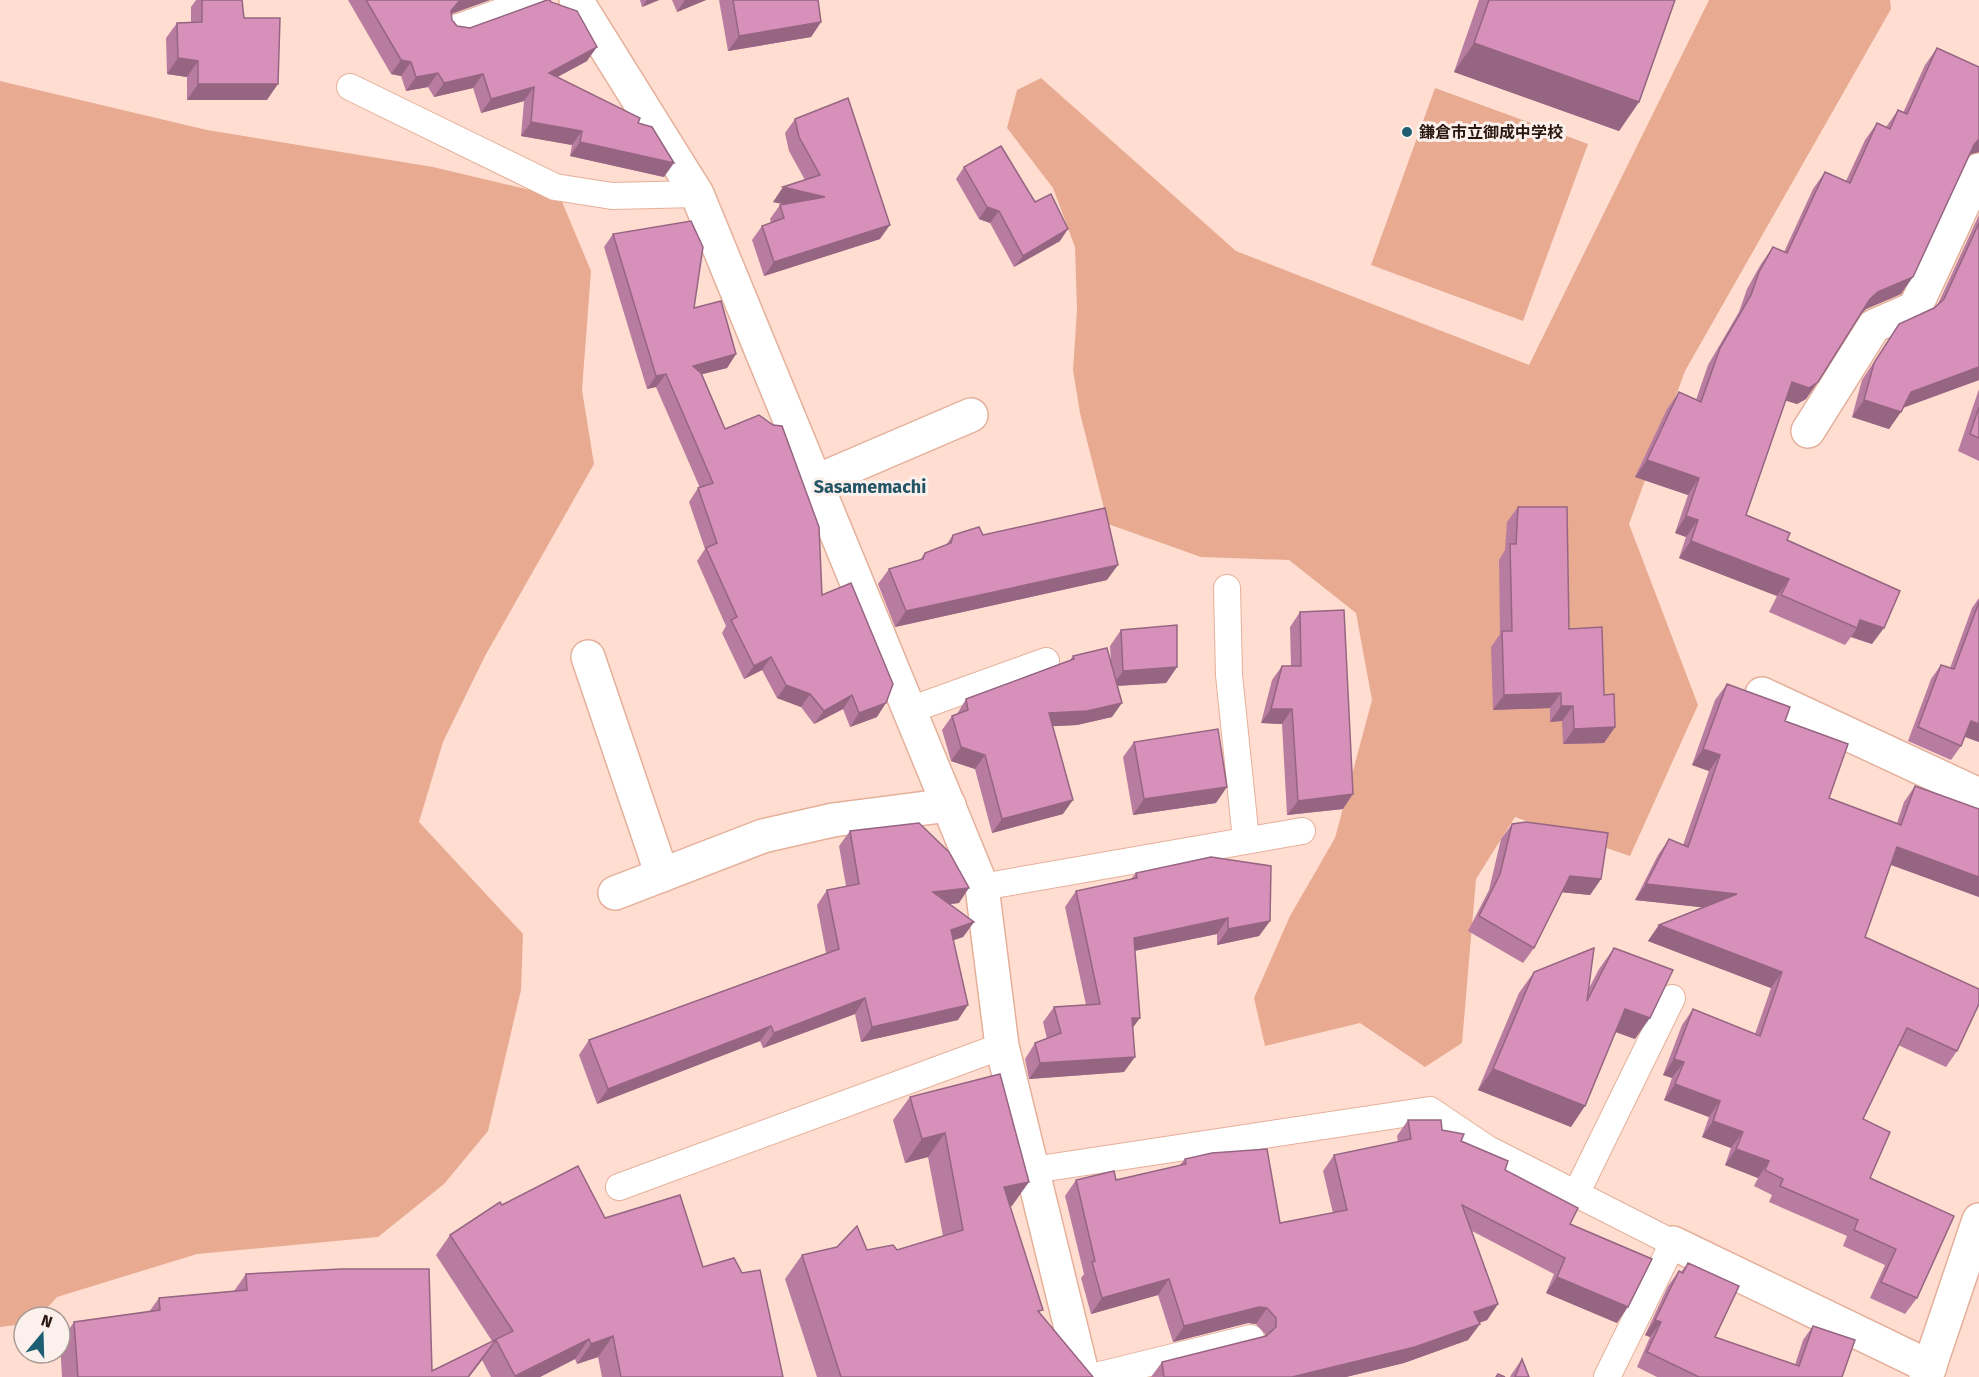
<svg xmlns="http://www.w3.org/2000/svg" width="1979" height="1377" font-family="'Fira Sans','Noto Sans JP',sans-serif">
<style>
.green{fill:#e8ab92}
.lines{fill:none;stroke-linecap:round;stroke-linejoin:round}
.service-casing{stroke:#e5b09a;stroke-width:28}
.minor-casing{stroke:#e5b09a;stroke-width:36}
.service{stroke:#fff;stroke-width:26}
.minor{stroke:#fff;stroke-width:33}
.wall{fill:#b87ca0}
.shaded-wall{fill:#966582}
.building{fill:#d690ba;stroke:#966582;stroke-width:1.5}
.poi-dot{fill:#1d5e73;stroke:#fbf0eb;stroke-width:2}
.labels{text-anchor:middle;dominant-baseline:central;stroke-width:6;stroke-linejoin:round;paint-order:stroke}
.poi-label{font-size:16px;font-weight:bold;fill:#2a170f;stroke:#fbf0eb;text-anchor:start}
.neighbourhood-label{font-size:18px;font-weight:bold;fill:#235566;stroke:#fbf0eb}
</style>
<rect width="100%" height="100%" fill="#ffddd0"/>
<g class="green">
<polygon points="1709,0 1890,0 1891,9 1685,371 1629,524 1698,705 1630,856 1515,817 1476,879 1462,1043 1425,1067 1360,1023 1265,1046 1254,998 1290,916 1335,838 1372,700 1356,613 1289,560 1201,557 1108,524 1080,413 1073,370 1077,310 1075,247 1053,188 1007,128 1017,90 1041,78 1236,251 1529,365"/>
<polygon points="0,81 207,130 433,167 560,197 591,271 582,390 594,464 485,656 443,742 419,822 523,934 521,990 488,1131 444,1184 378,1237 197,1254 57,1297 39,1317 24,1317 24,1324 0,1327"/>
<polygon points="1435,88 1588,144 1523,321 1371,265"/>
</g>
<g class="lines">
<defs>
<g id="service">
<polyline points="456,28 533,0"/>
<polyline points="350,87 555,187 612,196 697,194"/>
<polyline points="1227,588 1229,675 1246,840"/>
<polyline points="910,710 1046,661"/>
<polyline points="982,887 1302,831"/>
<polyline points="1033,1170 1430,1110 1488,1149 1673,1243 1607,1377"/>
<polyline points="619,1187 1002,1046"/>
<polyline points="1576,1194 1672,998"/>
<polyline points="1092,1377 1251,1338"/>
</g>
<g id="minor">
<polyline points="576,0 697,194 982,887 1002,1046 1083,1377"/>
<polyline points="1808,431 1874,326 1915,308 1979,170"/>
<polyline points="817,481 971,415"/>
<polyline points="588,657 662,875"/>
<polyline points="1762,694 1979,795"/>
<polyline points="615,893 763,836 833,820 949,805"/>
<polyline points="1673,1243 1930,1367"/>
<polyline points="1926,1377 1979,1220"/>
</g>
</defs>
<use href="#service" class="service-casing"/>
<use href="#minor" class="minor-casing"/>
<use href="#service" class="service"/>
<use href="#minor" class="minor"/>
</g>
<g class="wall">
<polygon points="196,0 242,0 244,18 267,100 187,100 187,77 167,74 166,38 177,23 191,22 191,7"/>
<polygon points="348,0 490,0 452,14 452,20 457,26 470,28 551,2 587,61 557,77 638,123 664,177 570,156 572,145 521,136 524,101 481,113 473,88 434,97 428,87 406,91 401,76 391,74"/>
<polygon points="640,0 659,0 642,7"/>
<polygon points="672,0 706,0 677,12"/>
<polygon points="719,0 818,0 821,22 811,37 728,51"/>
<polygon points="1479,0 1675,0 1639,102 1619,131 1454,72"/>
<polygon points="1937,48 1979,67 1979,152 1970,154 1901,294 1866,309 1861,313 1806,399 1797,404 1786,400 1746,515 1787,540 1872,644 1851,637 1845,645 1769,612 1777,596 1679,558 1686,537 1675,533 1688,495 1635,477 1667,409 1679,392 1696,400 1708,365 1739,312 1747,289 1761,264 1773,247 1784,252 1813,189 1825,172 1846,181 1865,140 1877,123 1886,127 1898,110 1903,113 1925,65"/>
<polygon points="795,119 880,239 764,276 752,240 762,226 771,223 770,219 780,205 783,204 773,202 805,180 789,151 785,133"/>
<polygon points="964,167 1035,202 1060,241 1014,267 990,223 979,219 956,179"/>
<polygon points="1979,215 1979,380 1903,408 1889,429 1852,417 1862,380 1899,324 1934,308 1937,306"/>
<polygon points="613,234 694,308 736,354 727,368 702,374 725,429 822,595 877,717 850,727 843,709 814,724 801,707 777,698 762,670 744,679 722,633 726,626 697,561 705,549 689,502 698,488 700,488 656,387 647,389 604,247"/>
<polygon points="1979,389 1979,461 1958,451"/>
<polygon points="1518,507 1569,629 1604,695 1615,727 1604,743 1563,744 1562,721 1550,722 1550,708 1493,710 1491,647 1500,634 1499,560 1505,550 1507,522"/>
<polygon points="953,535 983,535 1107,580 895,627 878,584 889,569 920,560 925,553 946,545"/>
<polygon points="1979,598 1979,742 1965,737 1961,746 1951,760 1908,741 1931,679 1941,665 1950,668 1972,608"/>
<polygon points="1300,612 1343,809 1287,815 1282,724 1261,723 1272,680 1282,666 1291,666 1290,627"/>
<polygon points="1121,630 1177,667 1166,683 1117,686 1112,717 1077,725 1053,726 1063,814 992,833 975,769 951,761 942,730 952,716 957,714 966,699 1070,660 1073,656 1111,664 1110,646"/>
<polygon points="1727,684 1785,721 1829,798 1897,823 1904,802 1915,786 1979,809 1979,897 1891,865 1865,937 1957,1051 1946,1067 1898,1045 1863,1119 1870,1178 1917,1298 1905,1314 1870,1298 1885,1265 1843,1246 1847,1236 1769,1202 1772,1195 1754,1186 1758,1178 1725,1165 1731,1148 1702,1137 1709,1117 1664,1100 1672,1078 1663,1075 1682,1025 1693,1009 1755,1034 1771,988 1648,941 1659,925 1703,907 1635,900 1658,855 1669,839 1683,845 1709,771 1692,765 1715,700"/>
<polygon points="1134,742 1216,803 1133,815 1123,757"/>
<polygon points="1512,824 1601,879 1590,895 1562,892 1534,948 1523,963 1468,931 1489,890 1501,839"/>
<polygon points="850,831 959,903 950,904 974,922 963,937 953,940 958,1020 861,1042 855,1014 763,1048 760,1041 597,1104 579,1055 589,1040 826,953 817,905 827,890 846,886 839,846"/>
<polygon points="1136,873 1270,921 1259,936 1217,945 1217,934 1135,951 1132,1028 1124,1072 1029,1079 1025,1059 1035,1043 1047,1039 1043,1022 1054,1007 1086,1005 1065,907 1076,891 1131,879"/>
<polygon points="1614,948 1635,1039 1616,1032 1571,1127 1478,1090 1519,993 1534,972 1588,990 1599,969"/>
<polygon points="910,1097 1012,1206 1010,1206 1040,1313 1093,1377 817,1377 785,1279 802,1255 867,1250 897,1250 943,1236 928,1157 905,1163 893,1120"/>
<polygon points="1408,1120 1442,1130 1461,1141 1505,1170 1570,1224 1617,1323 1546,1293 1554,1274 1472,1231 1498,1304 1487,1320 1479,1323 1480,1324 1468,1340 1404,1363 1346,1377 1151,1377 1162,1362 1265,1337 1265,1334 1256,1324 1248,1323 1173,1342 1158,1295 1091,1314 1081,1278 1084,1274 1065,1196 1076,1180 1116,1180 1179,1166 1185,1159 1280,1223 1333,1213 1323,1171 1334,1155 1398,1142 1397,1136"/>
<polygon points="502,1205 605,1218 703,1267 783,1377 602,1377 598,1357 577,1364 575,1359 540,1377 491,1377 482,1360 469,1377 62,1377 60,1342 74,1322 149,1312 159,1298 234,1291 246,1274 432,1371 492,1341 436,1255 450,1235"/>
<polygon points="1688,1263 1715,1337 1795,1365 1803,1340 1813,1326 1842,1377 1657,1377 1637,1367 1650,1337 1645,1335 1668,1286 1679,1271 1681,1272"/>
<polygon points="1522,1359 1529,1377 1510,1377 1511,1375"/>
</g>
<g class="shaded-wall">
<polygon points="460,0 490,0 450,14 451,11"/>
<polygon points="647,0 659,0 642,7"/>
<polygon points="685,0 706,0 677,12"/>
<polygon points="821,22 811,37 728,51 739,36"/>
<polygon points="1474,43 1639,102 1619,131 1454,72"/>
<polygon points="597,47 587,61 539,87 549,73"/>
<polygon points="178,58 198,61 187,77 167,74"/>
<polygon points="401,60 411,62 401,76 391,74"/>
<polygon points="438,73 428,87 406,91 416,77"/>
<polygon points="483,74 473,88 434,97 444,83"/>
<polygon points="198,84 278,84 267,100 187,100"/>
<polygon points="534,87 524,101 481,113 491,99"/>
<polygon points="531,122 582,131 572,145 521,136"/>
<polygon points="1979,139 1979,152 1968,155 1974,145"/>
<polygon points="580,142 674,163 664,177 570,156"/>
<polygon points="783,187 825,197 815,211 773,202"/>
<polygon points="987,207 999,211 990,223 979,219"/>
<polygon points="890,225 880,239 764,276 774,262"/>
<polygon points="1068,229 1060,241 1014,267 1023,256"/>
<polygon points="1913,277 1901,294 1866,309 1859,316 1870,299 1878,292"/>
<polygon points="736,354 727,368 683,379 693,366"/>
<polygon points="1979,367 1979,380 1899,409 1911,392"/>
<polygon points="666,374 656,387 647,389 656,376"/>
<polygon points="1792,382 1818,382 1806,399 1797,404 1780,399"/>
<polygon points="1864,400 1901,412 1889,429 1852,417"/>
<polygon points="1647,460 1699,478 1688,495 1635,477"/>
<polygon points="1686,516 1698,520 1686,537 1675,533"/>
<polygon points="1691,541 1789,579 1777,596 1679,558"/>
<polygon points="1118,565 1107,580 895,627 906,611"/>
<polygon points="1860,620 1884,628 1872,644 1851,637 1857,628"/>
<polygon points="771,657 762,670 744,679 754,666"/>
<polygon points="1177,667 1166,683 1112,686 1123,671"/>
<polygon points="786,685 810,694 801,707 777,698"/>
<polygon points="1561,693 1550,708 1493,710 1504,695"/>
<polygon points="852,695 843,709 814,724 824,711"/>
<polygon points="886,703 877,717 850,727 859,713"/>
<polygon points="1122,703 1112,717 1077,725 1039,727 1049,713"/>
<polygon points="1561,706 1573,706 1562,721 1550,722"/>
<polygon points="1271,709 1292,709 1282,724 1261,723"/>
<polygon points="1971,721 1979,724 1979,742 1960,735"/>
<polygon points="1615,727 1604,743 1563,744 1574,729"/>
<polygon points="961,747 985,755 975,769 951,761"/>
<polygon points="1703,749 1720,755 1709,771 1692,765"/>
<polygon points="1227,787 1216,803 1133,815 1144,799"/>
<polygon points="1353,794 1343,809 1287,815 1298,801"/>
<polygon points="1073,800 1063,814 992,833 1002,819"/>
<polygon points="1897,847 1979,877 1979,897 1886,863"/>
<polygon points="1570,876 1601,879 1590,895 1559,892"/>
<polygon points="1646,884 1737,894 1725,910 1635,900"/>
<polygon points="969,888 959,903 922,907 933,892"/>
<polygon points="1228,918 1217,934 1123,953 1134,938"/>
<polygon points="1270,921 1259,936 1217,945 1228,929"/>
<polygon points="974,922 963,937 940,945 951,930"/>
<polygon points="1659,925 1782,972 1771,988 1648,941"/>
<polygon points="865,998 855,1014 763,1048 774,1033"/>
<polygon points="968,1005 958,1020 861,1042 872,1027"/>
<polygon points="1625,1009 1650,1018 1635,1039 1610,1030"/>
<polygon points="1132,1018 1140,1018 1129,1033"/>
<polygon points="771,1026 760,1041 597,1104 608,1089"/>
<polygon points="1135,1057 1124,1072 1029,1079 1040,1063"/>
<polygon points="1674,1059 1684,1062 1672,1078 1663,1075"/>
<polygon points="1493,1069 1585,1106 1571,1127 1478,1090"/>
<polygon points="1675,1084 1720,1101 1709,1117 1664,1100"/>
<polygon points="1713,1121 1743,1132 1731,1148 1702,1137"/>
<polygon points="945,1133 928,1157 905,1163 922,1139"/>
<polygon points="1736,1149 1769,1161 1758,1178 1725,1165"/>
<polygon points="1029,1182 1012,1206 987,1211 1004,1187"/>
<polygon points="1557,1277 1628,1307 1617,1323 1546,1293"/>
<polygon points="1169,1279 1158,1295 1091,1314 1102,1298"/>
<polygon points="1498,1304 1487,1320 1463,1328 1474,1312"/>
<polygon points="1259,1307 1267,1308 1256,1324 1248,1323 1173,1342 1184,1326"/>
<polygon points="1655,1320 1661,1322 1650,1337 1645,1335"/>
<polygon points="1480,1324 1468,1340 1404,1363 1346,1377 1292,1377"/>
<polygon points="613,1336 598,1357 577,1364 591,1344"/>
<polygon points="589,1339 575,1359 540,1377 515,1377"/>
<polygon points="496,1340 482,1360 469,1377 468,1377"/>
</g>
<g class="building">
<polygon points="202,0 242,0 244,18 280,18 278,84 198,84 198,61 178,58 177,23 202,22"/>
<polygon points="366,0 460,0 451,11 452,20 457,26 470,28 547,0 550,0 551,2 577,11 597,47 549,73 640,118 638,123 652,127 674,163 580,142 582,131 531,122 534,87 491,99 483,74 444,83 438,73 416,77 411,62 401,60"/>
<polygon points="733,0 818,0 821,22 739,36"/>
<polygon points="1489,0 1675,0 1639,102 1474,43"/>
<polygon points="1937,48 1979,67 1979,139 1974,145 1913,277 1878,292 1870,299 1818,382 1809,388 1792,382 1746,515 1790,533 1787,540 1900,591 1884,628 1860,620 1857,628 1781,595 1789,579 1691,541 1698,520 1686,516 1699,478 1647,460 1679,392 1701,402 1720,348 1751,295 1759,272 1773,247 1787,253 1825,172 1850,183 1877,123 1890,129 1898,110 1907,114"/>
<polygon points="848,98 890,225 774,262 762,226 784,218 780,205 825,197 783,187 820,175 799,137 795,119"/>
<polygon points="1001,146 1035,202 1051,194 1068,229 1023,256 999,211 987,207 964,167"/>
<polygon points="691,221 703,247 694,308 721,301 736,354 693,366 701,373 725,429 759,415 773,425 782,426 819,527 822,595 851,583 893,684 886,703 859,713 852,695 824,711 810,694 786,685 771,657 754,666 731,620 737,617 706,548 717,543 698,488 713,483 666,374 656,376 613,234"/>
<polygon points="1979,223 1979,367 1911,392 1901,412 1864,400 1874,363 1899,324 1934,308 1944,299"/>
<polygon points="1979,407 1979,438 1970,434"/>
<polygon points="1518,507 1567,507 1569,629 1602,627 1604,695 1614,694 1615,727 1574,729 1573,706 1561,706 1561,693 1504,695 1502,631 1512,631 1510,544 1516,544"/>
<polygon points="1105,508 1118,565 906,611 889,569 923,559 925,553 951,543 953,535 979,527 983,535"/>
<polygon points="1979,602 1979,724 1971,721 1961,746 1918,727 1941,665 1954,669"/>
<polygon points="1344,610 1353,794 1298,801 1292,709 1271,709 1282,666 1301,666 1300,612"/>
<polygon points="1177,625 1177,667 1123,671 1121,630"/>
<polygon points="1107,648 1122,703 1087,711 1049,713 1073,800 1002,819 985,755 961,747 952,716 968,710 966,699 1074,659 1073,656"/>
<polygon points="1727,684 1790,707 1785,721 1848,744 1829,798 1901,825 1915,786 1979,809 1979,877 1897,847 1865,937 1979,989 1979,1004 1957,1051 1907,1028 1863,1119 1890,1132 1870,1178 1954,1216 1917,1298 1881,1282 1896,1249 1854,1230 1858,1220 1780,1186 1783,1179 1765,1170 1769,1161 1736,1149 1743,1132 1713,1121 1720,1101 1675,1084 1684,1062 1674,1059 1693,1009 1760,1036 1782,972 1659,925 1737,894 1646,884 1669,839 1688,847 1720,755 1703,749"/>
<polygon points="1218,729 1227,787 1144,799 1134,742"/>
<polygon points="1526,822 1608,833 1601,879 1570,876 1534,948 1479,916 1500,874 1512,824"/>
<polygon points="919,823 949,852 969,888 933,892 974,922 951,930 968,1005 872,1027 865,998 774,1033 771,1026 608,1089 589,1040 839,949 827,890 859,884 850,831"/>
<polygon points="1211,857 1271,866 1270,921 1228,929 1228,918 1134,938 1140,1018 1132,1018 1135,1057 1040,1063 1035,1043 1061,1033 1054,1007 1100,1004 1076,891 1137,878 1136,873"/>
<polygon points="1594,948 1587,1001 1614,948 1673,970 1650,1018 1625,1009 1585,1106 1493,1069 1534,972"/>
<polygon points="1000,1074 1029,1182 1004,1187 1043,1310 1038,1311 1093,1377 841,1377 802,1255 837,1247 857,1226 867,1250 893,1245 897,1250 963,1230 945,1133 922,1139 910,1097"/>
<polygon points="1408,1120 1441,1120 1442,1130 1464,1134 1461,1141 1508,1161 1505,1170 1578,1208 1570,1224 1652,1259 1628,1307 1557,1277 1565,1258 1462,1205 1498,1304 1474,1312 1480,1324 1415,1347 1292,1377 1164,1377 1162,1362 1266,1336 1276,1327 1276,1318 1267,1308 1259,1307 1184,1326 1169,1279 1102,1298 1092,1262 1095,1261 1076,1180 1114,1171 1116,1180 1186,1164 1185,1159 1212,1153 1267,1149 1280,1223 1347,1210 1334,1155 1411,1139"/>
<polygon points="578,1166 605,1218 680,1195 703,1267 734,1258 742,1273 760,1270 783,1377 621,1377 613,1336 591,1344 589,1339 515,1376 496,1340 468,1377 78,1377 74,1322 160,1310 159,1298 247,1290 246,1274 341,1269 429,1269 432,1371 513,1331 450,1235 500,1202 502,1205"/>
<polygon points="1688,1263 1739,1286 1715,1337 1799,1366 1813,1326 1855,1340 1842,1377 1699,1377 1647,1352 1661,1322 1655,1320 1679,1271 1683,1273"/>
<polygon points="1522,1359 1529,1377 1515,1377"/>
<polygon points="1498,1374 1505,1377 1496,1377"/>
</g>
<circle class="poi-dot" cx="1407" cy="132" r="6"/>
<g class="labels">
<g class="poi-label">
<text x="1419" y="132">鎌倉市立御成中学校</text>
</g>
<g class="neighbourhood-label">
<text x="870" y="487">Sasamemachi</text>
</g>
</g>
<g transform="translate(42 1335) rotate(19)"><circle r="28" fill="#fbf0eb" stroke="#a79993" stroke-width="1.5"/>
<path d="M0-4.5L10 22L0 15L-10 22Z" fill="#1d5e73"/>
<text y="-9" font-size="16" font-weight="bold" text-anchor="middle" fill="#2a170f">N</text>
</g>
</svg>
